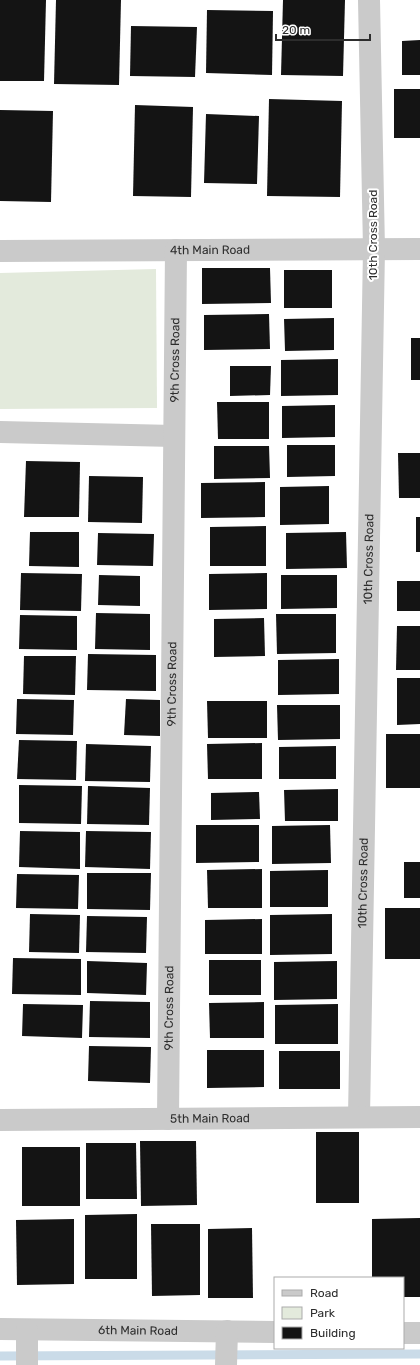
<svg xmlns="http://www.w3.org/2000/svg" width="420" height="1365" font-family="Rubik,sans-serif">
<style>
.green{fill:#e3eadc}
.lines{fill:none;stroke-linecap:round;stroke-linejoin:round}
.stream{stroke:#cadbe8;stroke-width:9}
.building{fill:#141414}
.street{stroke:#cacaca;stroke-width:22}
.labels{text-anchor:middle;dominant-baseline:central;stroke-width:4;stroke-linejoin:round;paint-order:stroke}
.street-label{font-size:12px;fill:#2d2d2d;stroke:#fff}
</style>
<rect width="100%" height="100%" fill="#fff"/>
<polygon class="green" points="156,269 157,408 0,409 0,273"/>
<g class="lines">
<polyline class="stream" points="0,1356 420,1354"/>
</g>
<g class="building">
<polygon points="0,0 46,0 44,81 0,81"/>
<polygon points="56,0 121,0 119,85 54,84"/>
<polygon points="283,0 345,0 343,76 281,75"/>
<polygon points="207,10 273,11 272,75 206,73"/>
<polygon points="131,26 197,27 195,77 130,76"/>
<polygon points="420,40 420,75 402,75 402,41"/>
<rect x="394" y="89" width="26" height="49"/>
<polygon points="269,99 342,101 340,197 267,196"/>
<polygon points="135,105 193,107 191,197 133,196"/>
<polygon points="0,110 53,111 51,202 0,201"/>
<polygon points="206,114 259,116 257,184 204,183"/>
<polygon points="202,268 270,268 271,303 202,304"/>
<rect x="284" y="270" width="48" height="38"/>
<polygon points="269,314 270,349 204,350 204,315"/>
<polygon points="334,318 334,350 285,351 284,319"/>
<rect x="411" y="338" width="9" height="42"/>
<polygon points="338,359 338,395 281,396 281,360"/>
<polygon points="230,366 271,366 270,395 230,396"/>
<polygon points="217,402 269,402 269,439 218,439"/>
<polygon points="335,405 335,437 282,438 282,406"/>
<polygon points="287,445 335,445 335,476 287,477"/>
<polygon points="214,446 269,446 270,478 214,479"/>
<polygon points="398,453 420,453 420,498 399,498"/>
<polygon points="26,461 80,462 79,517 24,517"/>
<polygon points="89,476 143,477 142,523 88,522"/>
<polygon points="265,482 265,517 201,518 201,483"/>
<polygon points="329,486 329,524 280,525 280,487"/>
<rect x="416" y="517" width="4" height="35"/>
<polygon points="266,526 266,566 210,566 210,527"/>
<polygon points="30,532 79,532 79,567 29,566"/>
<polygon points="346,532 347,568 286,569 286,533"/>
<polygon points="98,533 154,534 153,566 97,565"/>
<polygon points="21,573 82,574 81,611 20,610"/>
<polygon points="267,573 267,609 209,610 209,574"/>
<polygon points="99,575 140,576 140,606 98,605"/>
<polygon points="281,575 337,575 337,608 281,609"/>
<rect x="397" y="581" width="23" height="30"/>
<polygon points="96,613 150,614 150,650 95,649"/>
<polygon points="276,614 336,614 336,653 277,654"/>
<polygon points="20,615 77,616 77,650 19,649"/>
<polygon points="264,618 265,656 214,657 214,619"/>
<polygon points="397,626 420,626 420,670 396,670"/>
<polygon points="88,654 156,655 156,691 87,690"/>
<polygon points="24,656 76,656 75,695 23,694"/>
<polygon points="339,659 339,694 278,695 278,660"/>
<polygon points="397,678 420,678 420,724 397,725"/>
<polygon points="17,699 74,700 73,735 16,734"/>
<polygon points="126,699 160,700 160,736 124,735"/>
<polygon points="207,701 267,701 267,738 208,738"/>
<polygon points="277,705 340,705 340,739 278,740"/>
<rect x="386" y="734" width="34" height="54"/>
<polygon points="19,740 77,741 76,780 17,779"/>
<polygon points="262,743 262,779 208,779 207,744"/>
<polygon points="86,744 151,746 150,782 85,781"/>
<polygon points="336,746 336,779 279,779 279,747"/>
<polygon points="19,785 82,786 81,824 19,823"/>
<polygon points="88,786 150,788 149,825 87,824"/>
<polygon points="338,789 338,821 285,821 284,790"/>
<polygon points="259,792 260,819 211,820 211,793"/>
<polygon points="196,825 259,825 259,862 196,863"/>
<polygon points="330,825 331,863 272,864 272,826"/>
<polygon points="20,831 80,832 80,869 19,867"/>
<polygon points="86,831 151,832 150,869 85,867"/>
<rect x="404" y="862" width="16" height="36"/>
<polygon points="262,869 262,908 208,908 207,870"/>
<polygon points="328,870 328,907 270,907 270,871"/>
<polygon points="87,873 151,873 150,910 87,909"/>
<polygon points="17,874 79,875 78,909 16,908"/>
<rect x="385" y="908" width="35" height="51"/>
<polygon points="30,914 80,915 79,953 29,952"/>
<polygon points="332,914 332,954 270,955 270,915"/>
<polygon points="87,916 147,917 146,953 86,952"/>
<polygon points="262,919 262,954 205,954 205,920"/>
<polygon points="13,958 81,959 81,995 12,994"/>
<rect x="209" y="960" width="52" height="35"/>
<polygon points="87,961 147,963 146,995 87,993"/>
<polygon points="337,961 337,999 274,1000 274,962"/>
<polygon points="90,1001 150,1002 150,1038 89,1037"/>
<polygon points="264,1002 264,1038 210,1038 209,1003"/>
<polygon points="23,1004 83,1005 82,1038 22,1036"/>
<polygon points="338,1004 338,1044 275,1044 275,1005"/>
<polygon points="89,1046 151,1047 150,1083 88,1081"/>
<polygon points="207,1050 264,1050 264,1087 207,1088"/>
<rect x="279" y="1051" width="61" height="38"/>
<rect x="316" y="1132" width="43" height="71"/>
<polygon points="140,1141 196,1141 197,1205 141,1206"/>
<polygon points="86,1143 136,1143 137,1199 86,1199"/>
<rect x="22" y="1147" width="58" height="59"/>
<polygon points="137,1214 137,1279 85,1279 85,1215"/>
<polygon points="420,1218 420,1297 403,1297 403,1278 372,1278 372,1219"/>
<polygon points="74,1219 74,1284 17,1285 16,1220"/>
<polygon points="151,1224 200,1224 200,1295 152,1296"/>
<polygon points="252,1228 253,1298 208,1298 208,1229"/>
</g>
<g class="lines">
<g class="street">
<path id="s1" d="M 0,251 L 420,249"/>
<polyline points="0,432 174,436"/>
<path id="s2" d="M 359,1117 L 374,249 L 369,0"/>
<path id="s3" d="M 168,1119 L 176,250"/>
<path id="s4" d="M 0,1120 L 420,1117"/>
<path id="s5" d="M 0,1329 L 275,1332"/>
<polyline points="27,1330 27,1365"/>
<polyline points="403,1333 420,1333"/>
<polyline points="226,1365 227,1331"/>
</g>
</g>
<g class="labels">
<g class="street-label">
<text transform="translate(373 235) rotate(-90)">10th Cross Road</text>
<text stroke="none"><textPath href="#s1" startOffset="210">4th Main Road</textPath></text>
<text stroke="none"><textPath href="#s3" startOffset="759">9th Cross Road</textPath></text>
<text stroke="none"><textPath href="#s2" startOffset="558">10th Cross Road</textPath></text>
<text stroke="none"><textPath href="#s3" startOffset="435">9th Cross Road</textPath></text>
<text stroke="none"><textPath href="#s2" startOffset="234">10th Cross Road</textPath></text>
<text stroke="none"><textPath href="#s3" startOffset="111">9th Cross Road</textPath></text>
<text stroke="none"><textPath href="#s4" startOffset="210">5th Main Road</textPath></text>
<text stroke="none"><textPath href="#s5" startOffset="138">6th Main Road</textPath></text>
</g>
</g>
<rect x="274" y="1277" width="130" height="72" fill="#ffffff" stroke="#ababab"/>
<rect x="282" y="1290" width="20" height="6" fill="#cacaca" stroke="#ababab"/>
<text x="310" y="1297" font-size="12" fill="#2d2d2d">Road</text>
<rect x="282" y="1307" width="20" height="12" fill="#e3eadc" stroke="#ababab"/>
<text x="310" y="1317" font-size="12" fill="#2d2d2d">Park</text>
<rect x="282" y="1327" width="20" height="12" fill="#141414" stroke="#ababab"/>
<text x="310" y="1337" font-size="12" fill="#2d2d2d">Building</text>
<path d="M276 34v6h94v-6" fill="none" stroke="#2d2d2d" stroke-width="2"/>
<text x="282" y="34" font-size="12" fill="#2d2d2d" stroke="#ffffff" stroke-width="3" paint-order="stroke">20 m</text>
</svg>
